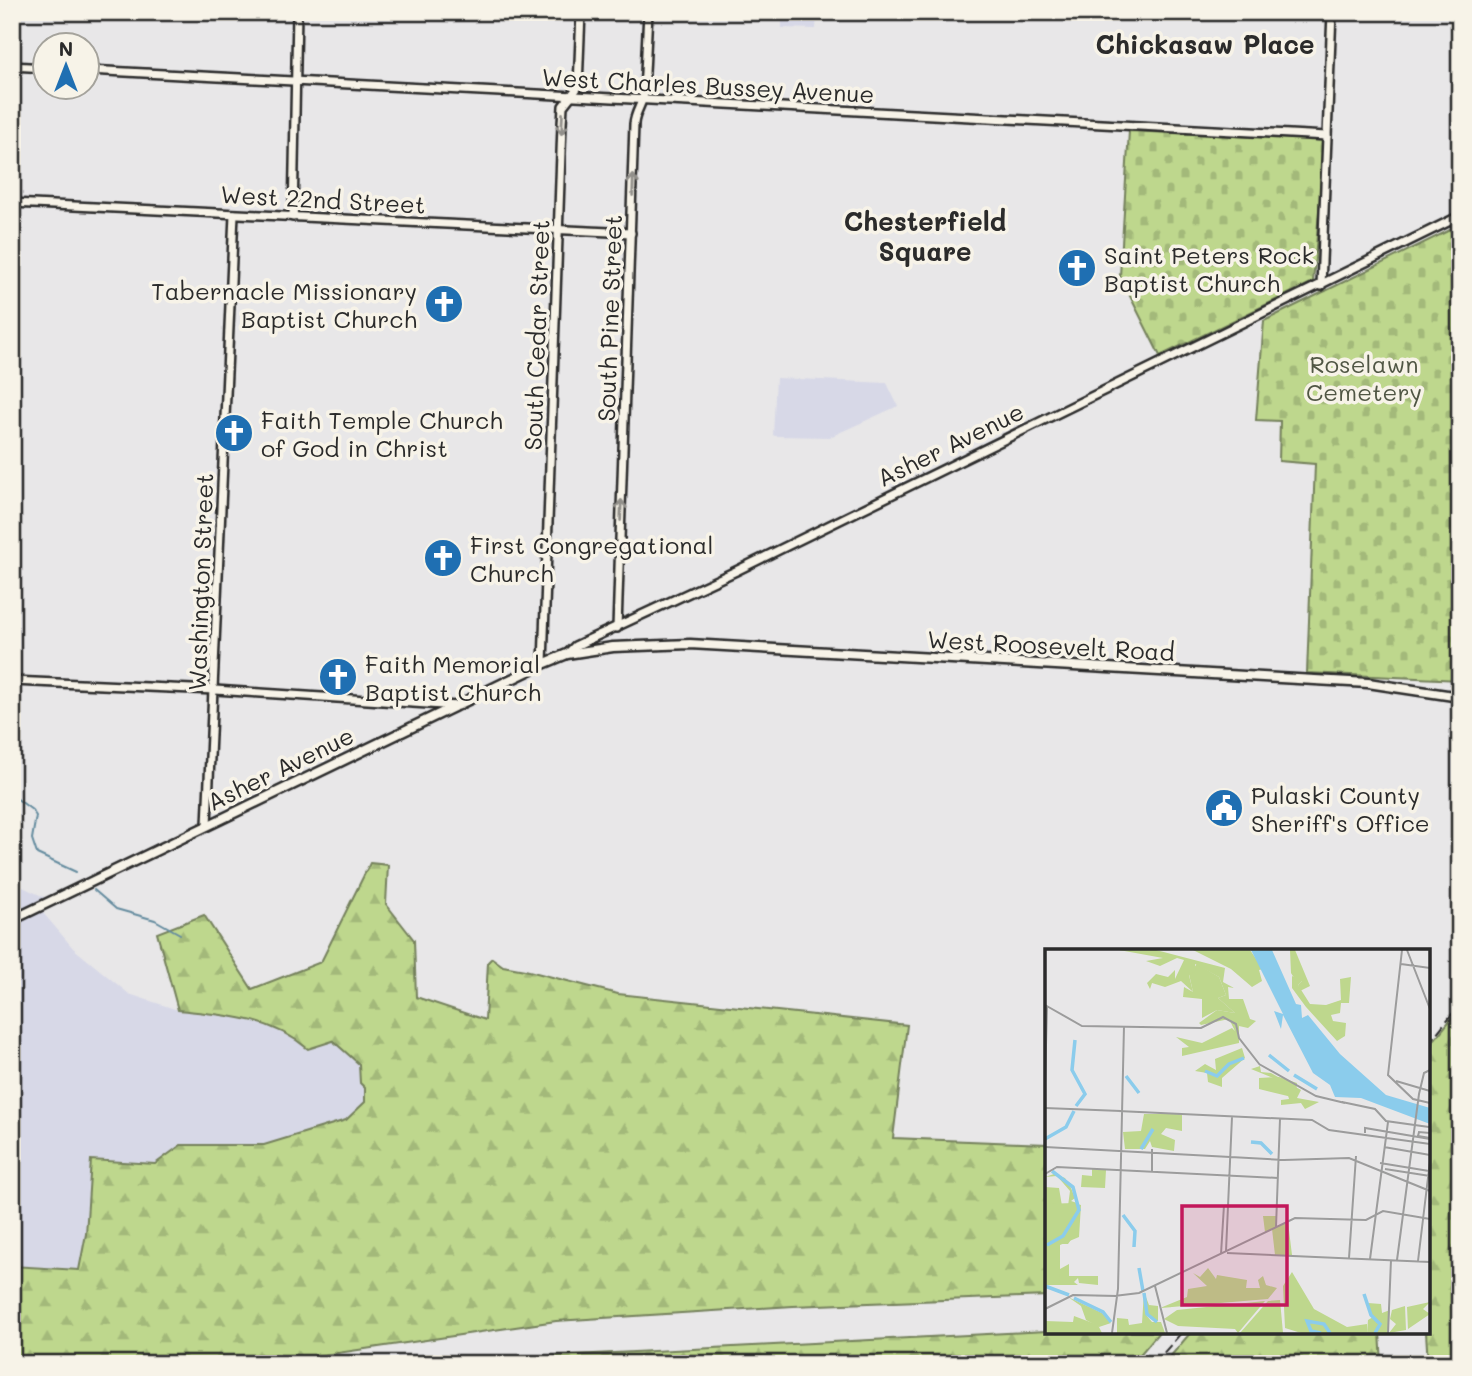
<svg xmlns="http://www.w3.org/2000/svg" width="1472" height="1376" font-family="Mali,sans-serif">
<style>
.built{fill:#d7d8e7}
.forest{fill:url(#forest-firs);stroke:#74815c;stroke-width:2}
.cemetery{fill:url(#cemetery-stones);stroke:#74815c;stroke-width:2}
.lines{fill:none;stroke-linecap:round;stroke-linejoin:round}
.stream{stroke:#658c9f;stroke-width:2}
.secondary-casing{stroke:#2b2b2b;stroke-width:12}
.primary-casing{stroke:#2b2b2b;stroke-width:13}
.secondary{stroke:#f7f3e8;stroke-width:7}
.primary{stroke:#f7f3e8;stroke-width:8}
.rail{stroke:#2b2b2b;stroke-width:2;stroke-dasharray:10 5;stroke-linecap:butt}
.oneway{stroke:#918f8a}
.labels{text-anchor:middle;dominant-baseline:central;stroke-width:7;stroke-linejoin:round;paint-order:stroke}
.street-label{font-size:24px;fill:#2b2b2b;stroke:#f7f3e8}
.poi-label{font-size:24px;fill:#2b2b2b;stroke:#f7f3e8;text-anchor:start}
.park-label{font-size:24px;fill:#505644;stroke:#f7f3e8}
.neighbourhood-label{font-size:26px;font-weight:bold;fill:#2b2b2b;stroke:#f7f3e8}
.inset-river{fill:none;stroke:#8bccec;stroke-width:3.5}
.inset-road{fill:none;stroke:#9c9c9c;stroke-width:2}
.view{fill:#c2185b;fill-opacity:0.15;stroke:#c2185b;stroke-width:3.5}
.inset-edge{fill:none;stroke:#2b2b2b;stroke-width:3.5}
</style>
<defs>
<pattern id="forest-firs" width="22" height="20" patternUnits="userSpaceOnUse" patternTransform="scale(1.75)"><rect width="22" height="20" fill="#bed78d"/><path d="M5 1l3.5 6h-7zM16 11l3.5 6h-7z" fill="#a3b97a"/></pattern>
<pattern id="cemetery-stones" width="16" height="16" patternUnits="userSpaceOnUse" patternTransform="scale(1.75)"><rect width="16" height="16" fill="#bed78d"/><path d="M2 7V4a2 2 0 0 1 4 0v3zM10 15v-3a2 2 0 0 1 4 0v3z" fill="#a3b97a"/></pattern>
</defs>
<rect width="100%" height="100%" fill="#e8e7e8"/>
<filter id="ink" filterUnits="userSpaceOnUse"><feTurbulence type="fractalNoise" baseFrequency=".0143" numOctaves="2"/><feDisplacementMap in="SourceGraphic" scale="14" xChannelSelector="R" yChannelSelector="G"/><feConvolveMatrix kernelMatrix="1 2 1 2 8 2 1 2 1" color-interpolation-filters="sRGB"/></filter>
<g filter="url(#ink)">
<g class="built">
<polygon points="782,12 817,12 816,29 782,28"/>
<polygon points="776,378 887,383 898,406 830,437 775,436 773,435"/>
<polygon points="12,411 20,411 17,540 12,540"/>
<polygon points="12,882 46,898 12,913"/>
<polygon points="38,907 73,948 129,994 178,1010 247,1017 294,1037 308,1049 333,1041 359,1064 360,1083 365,1088 365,1102 346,1120 264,1145 181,1145 155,1164 92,1160 86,1234 79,1270 12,1266 12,920"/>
</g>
<g class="forest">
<path d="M 370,863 L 388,865 L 386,904 L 414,940 L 416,997 L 485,1020 L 488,962 L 492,958 L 503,966 L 525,970 L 618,994 L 907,1025 L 893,1138 L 1047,1144 L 1047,1296 L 793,1306 L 556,1321 L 263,1364 L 12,1364 L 12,1266 L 79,1270 L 86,1234 L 91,1160 L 155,1164 L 181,1145 L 264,1145 L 346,1120 L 365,1102 L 365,1088 L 360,1083 L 359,1064 L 333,1041 L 308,1049 C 270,1017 226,1015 178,1010 L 157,933 L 204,915 L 252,989 L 321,962 Z"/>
<polygon points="1460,1008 1460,1364 1428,1364 1426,1332 1428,1332 1428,1062 1434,1040"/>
<polygon points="1047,1331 1159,1332 1132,1364 504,1364 555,1356"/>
<polygon points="1191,1332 1380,1332 1382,1364 1164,1364"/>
</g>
<g class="cemetery">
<polygon points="1129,131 1325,140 1313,282 1160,356 1120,276"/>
<polygon points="1460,225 1460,680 1307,673 1315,464 1279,461 1280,421 1256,420 1264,321"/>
</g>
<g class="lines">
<g class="stream">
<polyline points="12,795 32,810 36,816 32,839 37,854 76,872"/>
<polyline points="94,890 116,909 155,920 180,934"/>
</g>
<defs>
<g id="secondary">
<polyline points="12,66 46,68"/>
<polyline points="88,70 1327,136"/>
<polyline points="12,203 631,233"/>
<polyline points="293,217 297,12"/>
<polyline points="1321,286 1332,12"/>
<path d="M 617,628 L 634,124 C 635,112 642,105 644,93 L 648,12"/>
<polyline points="567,654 575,646 736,571 1460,216"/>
<polyline points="543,664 562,124 563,106 578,87 581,12"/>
<polyline points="12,681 215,690 458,706"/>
<polyline points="207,825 234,214"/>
</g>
<polyline id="primary" points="12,920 543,664 567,654 613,647 690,644 1368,683 1460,697"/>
</defs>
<use href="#secondary" class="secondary-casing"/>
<use href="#primary" class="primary-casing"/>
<use href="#secondary" class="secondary"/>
<use href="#primary" class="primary"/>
<g class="rail">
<polyline points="1454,12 1460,55"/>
<polyline points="1428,1044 1460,1004"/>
<polyline points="1154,1364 1182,1332"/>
</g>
</g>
<defs><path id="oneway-shaft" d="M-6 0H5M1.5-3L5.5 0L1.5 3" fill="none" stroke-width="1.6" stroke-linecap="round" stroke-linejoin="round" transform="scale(1.75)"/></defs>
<g class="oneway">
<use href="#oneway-shaft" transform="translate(562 124) rotate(93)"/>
<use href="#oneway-shaft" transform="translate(633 185) rotate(-88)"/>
<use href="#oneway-shaft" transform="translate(621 510) rotate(-88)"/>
</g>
</g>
<defs>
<symbol id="church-disc" viewBox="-11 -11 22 22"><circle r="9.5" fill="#1f6fb2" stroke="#f7f3e8"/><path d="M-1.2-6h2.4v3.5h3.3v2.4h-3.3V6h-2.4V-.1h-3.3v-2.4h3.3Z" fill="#fff"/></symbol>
<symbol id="civic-disc" viewBox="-11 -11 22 22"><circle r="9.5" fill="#1f6fb2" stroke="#f7f3e8"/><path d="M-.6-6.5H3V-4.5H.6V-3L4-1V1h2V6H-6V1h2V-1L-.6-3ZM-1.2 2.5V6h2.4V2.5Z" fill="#fff"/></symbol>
</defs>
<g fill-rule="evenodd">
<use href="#church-disc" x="1055" y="246" width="44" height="44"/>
<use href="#church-disc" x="422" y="282" width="44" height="44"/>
<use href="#church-disc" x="212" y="411" width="44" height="44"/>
<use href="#church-disc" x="421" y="536" width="44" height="44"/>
<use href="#church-disc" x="316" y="655" width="44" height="44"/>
<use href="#civic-disc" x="1202" y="786" width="44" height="44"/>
</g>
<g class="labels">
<g class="street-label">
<text transform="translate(708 85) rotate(3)">West Charles Bussey Avenue</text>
<text transform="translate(323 199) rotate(3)">West 22nd Street</text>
<text transform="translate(609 318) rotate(-88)">South Pine Street</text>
<text transform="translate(536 335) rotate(-88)">South Cedar Street</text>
<text transform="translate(950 444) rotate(-26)">Asher Avenue</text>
<text transform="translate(200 582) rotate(-88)">Washington Street</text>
<text transform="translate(1051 645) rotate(3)">West Roosevelt Road</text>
<text transform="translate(280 768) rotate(-26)">Asher Avenue</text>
</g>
<g class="poi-label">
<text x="1104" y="254">Saint Peters Rock<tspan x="1104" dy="28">Baptist Church</tspan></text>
<text x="417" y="290" text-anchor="end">Tabernacle Missionary<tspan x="417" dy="28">Baptist Church</tspan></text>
<text x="261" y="419">Faith Temple Church<tspan x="261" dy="28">of God in Christ</tspan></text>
<text x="470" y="544">First Congregational<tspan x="470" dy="28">Church</tspan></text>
<text x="365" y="663">Faith Memorial<tspan x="365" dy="28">Baptist Church</tspan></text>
<text x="1251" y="794">Pulaski County<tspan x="1251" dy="28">Sheriff's Office</tspan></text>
</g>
<g class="park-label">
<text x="1364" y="363">Roselawn<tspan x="1364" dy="28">Cemetery</tspan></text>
</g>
<g class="neighbourhood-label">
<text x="1205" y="44">Chickasaw Place</text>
<text x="925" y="221">Chesterfield<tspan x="925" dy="30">Square</tspan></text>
</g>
</g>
<g transform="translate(1045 949)">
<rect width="385" height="385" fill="#e8e7e8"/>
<path d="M 148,1 L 205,1 L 218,20 L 214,21 L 217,32 L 207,38 L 186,20 ZM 152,15 L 174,28 L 181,46 L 173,49 L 190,64 L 172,61 L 157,69 L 157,50 L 138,48 L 139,38 L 148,43 L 144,25 ZM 29,367 L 53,376 L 57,384 L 0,384 L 0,372 L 28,373 Z" fill="#bed78d"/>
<path d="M 74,1 L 111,1 L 180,19 L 178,33 L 189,39 L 183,38 L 184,50 L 198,50 L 205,70 L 211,72 L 203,79 L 194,77 L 194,94 L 137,107 L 137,99 L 144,98 L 131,88 L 157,94 L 187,79 L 190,82 L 184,70 L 156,76 L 154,74 L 172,61 L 190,64 L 173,49 L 181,46 L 174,28 L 150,15 L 151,22 L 144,26 L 148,43 L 136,32 L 120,38 L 107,34 L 105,40 L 102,34 L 111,25 L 123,28 L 130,21 L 130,30 L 139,11 L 132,9 L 115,17 L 101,12 L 118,9 ZM 247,27 L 257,32 L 253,36 L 265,55 L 281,56 L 296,51 L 295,30 L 306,28 L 304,54 L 296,54 L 295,64 L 286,66 L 288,72 L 301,74 L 300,87 L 292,92 L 261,58 L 247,39 ZM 215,117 L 216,123 L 226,124 L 256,141 L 252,149 L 274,153 L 260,160 L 256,154 L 236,156 L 236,151 L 244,150 L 241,139 L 214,129 L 228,129 L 206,120 ZM 9,225 L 20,229 L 26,239 L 30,249 L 26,252 L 32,254 L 33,262 L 28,288 L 23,295 L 15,295 L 15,320 L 24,315 L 24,327 L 53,327 L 53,336 L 34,334 L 33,329 L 29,333 L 33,336 L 0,336 L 0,238 L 14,239 L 17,257 L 23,257 L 25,242 L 12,227 L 0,228 ZM 163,319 L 171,330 L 172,326 L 202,331 L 201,339 L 215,339 L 213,331 L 218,327 L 221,336 L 232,339 L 223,350 L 115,359 L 142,348 L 143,340 L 162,337 L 148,324 L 155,328 ZM 247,323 L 269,360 L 302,378 L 322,375 L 322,384 L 256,384 L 240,379 L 238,337 ZM 99,343 L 104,356 L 113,357 L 113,372 L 101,366 L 107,373 L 116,373 L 120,384 L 72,384 L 72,369 L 83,370 L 84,376 L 97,374 ZM 23,348 L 57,364 L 66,374 L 54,378 L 41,371 L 36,357 ZM 235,351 L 238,384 L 195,384 L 223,352 ZM 220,352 L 193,384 L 190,380 L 133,377 L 119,370 L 132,361 ZM 385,353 L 378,360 L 385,365 L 363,380 L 362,358 ZM 360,357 L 361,381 L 344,384 L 351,375 L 345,370 L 347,361 Z" fill="#bed78d"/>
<path d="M 218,267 L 232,267 L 231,278 L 243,273 L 247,306 L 230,306 L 227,280 L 220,283 Z" fill="#bed78d"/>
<path d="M 245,1 L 250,1 L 265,37 L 255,42 L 253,36 L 257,32 L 251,32 L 246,24 ZM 197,99 L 200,109 L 177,129 L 177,138 L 163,133 L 162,124 L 150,122 L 160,115 L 171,121 L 170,110 ZM 234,128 L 252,134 L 251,149 L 214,140 L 214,129 ZM 99,165 L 137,165 L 137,182 L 121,179 L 116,185 L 130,191 L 129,202 L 107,198 L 105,192 L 100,200 L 80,200 L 78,183 L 96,182 ZM 47,220 L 61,221 L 60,239 L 36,238 L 37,226 L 47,227 ZM 28,254 L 36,256 L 34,288 L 15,296 L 14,334 L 0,333 L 0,255 ZM 323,354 L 336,355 L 337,364 L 345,361 L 343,384 L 322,384 L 323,371 L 328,368 Z" fill="#bed78d"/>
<path d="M 206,1 L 227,1 L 251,55 L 256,56 L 257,69 L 263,66 L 295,105 L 341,146 L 385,159 L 385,175 L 316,149 L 290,148 L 285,136 L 268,124 L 238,66 L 236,80 L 229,62 L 238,65 Z" fill="#8bccec"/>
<path class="inset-river" d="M 30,91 L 27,121 L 40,145 L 31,157M 224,106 L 244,122M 160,122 L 172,127 L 184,115 L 199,109M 249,126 L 272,140M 81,127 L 94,144M 0,190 L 21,178 L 29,162M 206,193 L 216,194 L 227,205M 96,200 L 108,180M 78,266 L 90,282 L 89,298M 2,296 L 18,287 L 34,261 L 28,238 L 7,222M 94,319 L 98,342M 0,337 L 24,346M 99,344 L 102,365 L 112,373M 319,345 L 326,366 L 335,375 L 330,384M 29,349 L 58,363 L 66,373M 276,384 L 266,382 L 262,372 L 279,375 L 285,384"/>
<path class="inset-road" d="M 357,1 L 343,126 L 368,150 L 385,154M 362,1 L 385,60M 356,15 L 385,19M 0,56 L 37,77 L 156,79 L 178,68 L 191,75 L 194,89 L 215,116M 214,115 L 271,147 L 300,154M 351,132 L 385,142M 0,134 L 2,58M 297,153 L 330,160 L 341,172 L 384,178M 0,159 L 76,162M 73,162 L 267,171 L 284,181 L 385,195M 320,184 L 320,179 L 385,190M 385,184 L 374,183 L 373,187 L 385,189M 0,198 L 239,211 L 304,209 L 385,242M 339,198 L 385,206M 335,214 L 384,222M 340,220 L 385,227M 107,222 L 107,200M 0,225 L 12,218 L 233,229M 231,278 L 235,170M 181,302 L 187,168M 182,304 L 385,313M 176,305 L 179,256M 304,309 L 311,207M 325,310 L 343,173M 352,311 L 374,145 L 379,124 L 385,121M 373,312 L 385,212M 110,337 L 122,384M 69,347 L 94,344 L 250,269 L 321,271 L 338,262 L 385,270M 0,360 L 28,346 L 73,347M 67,384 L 73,340 L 79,77M 343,384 L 346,311"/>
<path class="view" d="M 137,257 L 242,257 L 242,356 L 137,356 Z"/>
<rect width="385" height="385" class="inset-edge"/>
</g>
<rect width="1472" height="1376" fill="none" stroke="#f7f3e8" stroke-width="42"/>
<rect x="21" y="21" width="1430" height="1334" fill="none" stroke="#2b2b2b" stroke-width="2.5" filter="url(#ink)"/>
<g transform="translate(66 66)"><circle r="33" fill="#f7f3e8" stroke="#a5a39c" stroke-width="2"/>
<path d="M0-5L12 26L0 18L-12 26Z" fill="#1f6fb2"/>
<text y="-10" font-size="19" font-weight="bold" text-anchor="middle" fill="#2b2b2b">N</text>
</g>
</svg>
